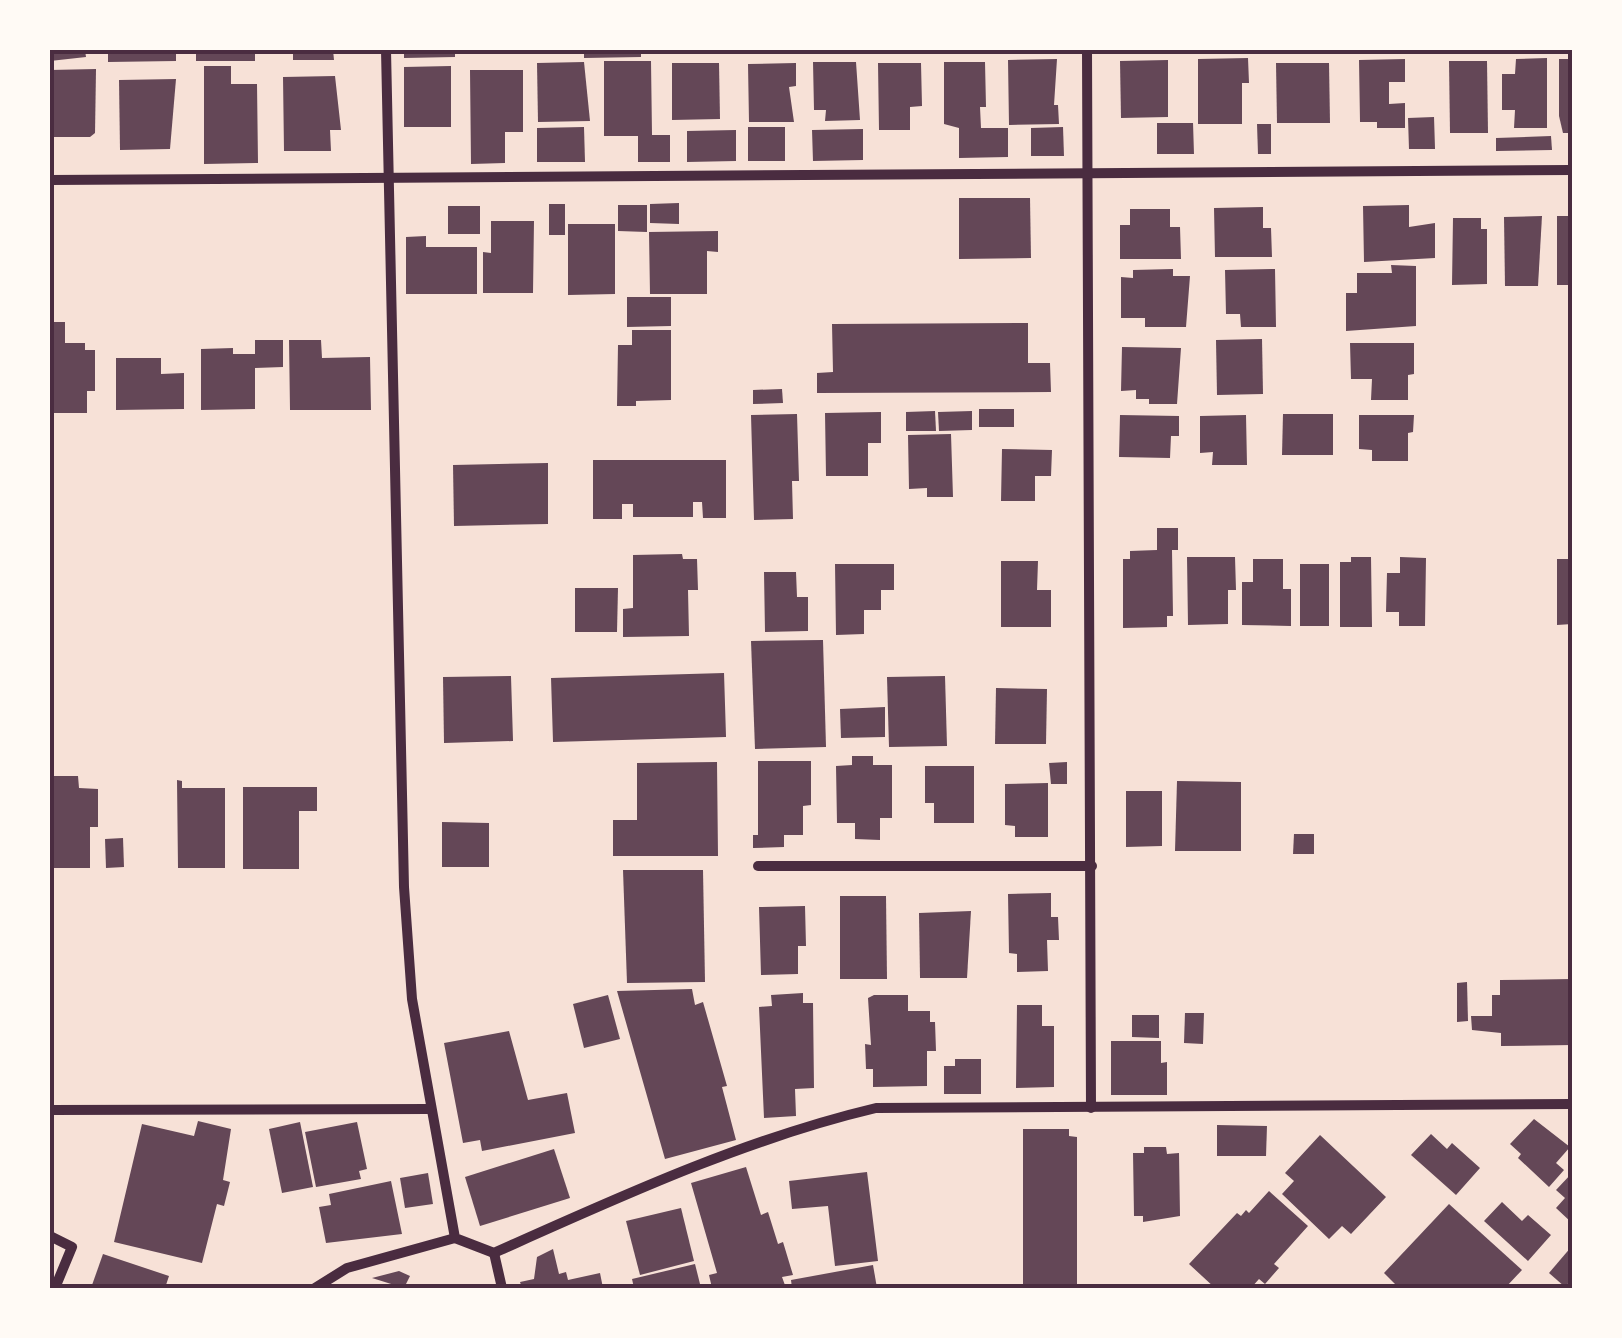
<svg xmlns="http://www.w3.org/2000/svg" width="1622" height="1338" font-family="Overpass,sans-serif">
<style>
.building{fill:#644757}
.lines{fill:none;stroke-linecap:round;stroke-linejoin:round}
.minor{stroke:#4a2c40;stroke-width:10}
.neatline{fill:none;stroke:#4a2c40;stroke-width:4}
</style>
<rect width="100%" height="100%" fill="#f7e1d7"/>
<g class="building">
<polygon points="50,50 85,50 86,57 50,61"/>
<polygon points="108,50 176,50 176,61 108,62"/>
<rect x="196" y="50" width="59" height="11"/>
<polygon points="293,50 333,50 334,60 293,60"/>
<polygon points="404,50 455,50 455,57 404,58"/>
<polygon points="584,50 641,50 641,57 584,58"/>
<polygon points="1248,58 1249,83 1242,83 1242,124 1198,124 1198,59"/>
<polygon points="1547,58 1547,128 1514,128 1515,110 1502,110 1502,74 1515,74 1516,59"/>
<polygon points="1057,59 1054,105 1058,105 1059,124 1009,125 1008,60"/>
<polygon points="1405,59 1405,82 1389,82 1389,104 1405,103 1405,128 1377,128 1377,122 1360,122 1359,60"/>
<polygon points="1559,59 1572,59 1572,133 1563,133 1559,116"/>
<polygon points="1168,60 1168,117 1121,118 1120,61"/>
<polygon points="604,61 651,61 652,135 670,135 670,162 638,162 638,136 604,136"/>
<polygon points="1449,61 1487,61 1488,133 1450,133"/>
<polygon points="584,62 590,121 538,122 537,63"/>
<polygon points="813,62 856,62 860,120 825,121 826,110 814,110"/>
<polygon points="944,62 985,62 986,107 980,107 981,128 1008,128 1008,157 959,158 959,128 944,124"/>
<polygon points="672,63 719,63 720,119 672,120"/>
<polygon points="796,63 796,86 789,87 794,122 749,122 748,64"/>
<polygon points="878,63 921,63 922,106 910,107 910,130 879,130"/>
<polygon points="1276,63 1329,63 1330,123 1277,123"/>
<polygon points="204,66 231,66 231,84 257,84 258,163 204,164"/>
<polygon points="451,66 451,127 404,127 404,67"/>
<polygon points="96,69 95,133 90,137 50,137 50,70"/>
<polygon points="470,70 523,70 523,132 505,132 505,163 471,164"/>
<polygon points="335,76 341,130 330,130 331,151 284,151 283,77"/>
<polygon points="176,79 170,149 120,150 119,80"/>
<polygon points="1434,117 1435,149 1409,149 1408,118"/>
<polygon points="1157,123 1193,123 1194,154 1157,154"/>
<polygon points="1257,124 1271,124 1271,154 1258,154"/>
<polygon points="584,127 585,162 537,162 537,128"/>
<rect x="748" y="127" width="37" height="34"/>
<polygon points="1063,127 1064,156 1031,156 1031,128"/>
<polygon points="863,129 863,160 813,161 812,130"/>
<polygon points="736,130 736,161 687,162 687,131"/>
<polygon points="1551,136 1552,150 1496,151 1496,138"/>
<polygon points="959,198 1030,198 1031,258 959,259"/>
<polygon points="679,203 679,224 650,223 650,204"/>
<rect x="549" y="204" width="16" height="31"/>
<polygon points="618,205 647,205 647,232 618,231"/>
<polygon points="1409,205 1409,227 1435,223 1435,258 1364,262 1363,206"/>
<rect x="448" y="206" width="32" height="28"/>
<polygon points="1263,207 1263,228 1271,228 1272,257 1215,257 1214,208"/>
<polygon points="1130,209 1170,209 1170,227 1180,227 1181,259 1120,259 1120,225 1130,225"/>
<polygon points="1542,216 1538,286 1505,286 1504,217"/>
<rect x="1557" y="216" width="15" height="69"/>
<polygon points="1453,218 1481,218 1481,229 1487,229 1487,284 1452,285"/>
<polygon points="491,221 534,221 533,293 483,293 483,252 491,253"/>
<polygon points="568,224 615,224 615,294 568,295"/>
<polygon points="718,231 718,252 707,251 707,294 650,294 649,232"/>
<polygon points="426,236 426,247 477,247 477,294 406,294 406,237"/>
<polygon points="1391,265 1416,266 1416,326 1346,331 1346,293 1357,293 1357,273 1392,273"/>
<polygon points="1173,269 1173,276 1190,276 1186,327 1145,327 1145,318 1121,318 1121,277 1133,278 1133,270"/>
<polygon points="1275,269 1276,327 1241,327 1240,314 1226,314 1225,270"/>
<polygon points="627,297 671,297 671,326 627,327"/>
<polygon points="50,322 65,322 65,343 85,343 85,350 95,350 95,391 87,391 87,413 50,413"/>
<polygon points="1028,323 1028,363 1050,363 1051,392 817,393 817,373 833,372 832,324"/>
<polygon points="632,330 671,330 671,400 636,401 636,406 617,406 618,345 632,345"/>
<polygon points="1262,339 1263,394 1217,395 1216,340"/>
<polygon points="255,340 283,340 283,367 255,368 255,409 201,410 201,349 233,348 233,354 255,354"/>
<polygon points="289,340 321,340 322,358 370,357 371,410 290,410"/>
<polygon points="1350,343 1414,343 1414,374 1408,375 1408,400 1371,400 1372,379 1351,379"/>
<polygon points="1122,347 1181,348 1177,404 1149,404 1149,399 1136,399 1136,390 1121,391"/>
<polygon points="116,358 161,358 161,374 184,373 184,409 116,410"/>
<polygon points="782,389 783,403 753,404 753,390"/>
<rect x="979" y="409" width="35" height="18"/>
<polygon points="935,411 936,431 906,431 906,412"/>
<polygon points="972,411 972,430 939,431 938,412"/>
<polygon points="881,412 881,443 868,443 868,476 826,476 825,413"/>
<polygon points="797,414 799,481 792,481 793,519 754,520 751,415"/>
<polygon points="1283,414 1333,414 1333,455 1282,455"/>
<polygon points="1120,415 1179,416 1179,436 1171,436 1170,458 1119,457"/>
<polygon points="1246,415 1247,465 1212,465 1213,452 1200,453 1200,416"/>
<polygon points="1359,415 1414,415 1413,432 1408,433 1408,461 1372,461 1372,450 1359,449"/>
<polygon points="951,434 953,497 927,497 927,488 909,489 908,435"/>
<polygon points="1002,449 1052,450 1051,476 1035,476 1035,501 1001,501"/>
<polygon points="593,460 726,460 726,518 703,518 702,502 693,502 693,517 633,517 633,504 622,504 622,519 593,519"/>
<polygon points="548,463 548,524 454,526 453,465"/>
<polygon points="1157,528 1178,528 1178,550 1172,550 1173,616 1167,616 1167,627 1123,628 1123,559 1130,559 1130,551 1157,550"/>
<polygon points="682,554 683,559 697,559 698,590 688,590 689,636 623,637 623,609 633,608 633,555"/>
<polygon points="1187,557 1235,557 1236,590 1228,590 1228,624 1188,625"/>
<polygon points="1351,557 1371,557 1372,627 1340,627 1340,562 1351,562"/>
<polygon points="1400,557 1426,558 1425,626 1399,626 1399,612 1386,612 1387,573 1400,573"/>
<polygon points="1253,559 1283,559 1283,589 1291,589 1291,626 1242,625 1242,582 1253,582"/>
<polygon points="1557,559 1572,559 1572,624 1557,625"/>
<polygon points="1001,561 1038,561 1037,590 1051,590 1051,627 1001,627"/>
<polygon points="835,564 894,564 894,590 881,590 881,610 864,610 864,634 836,635"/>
<rect x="1300" y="564" width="29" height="62"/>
<polygon points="764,572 796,572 797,597 808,597 808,631 765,632"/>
<polygon points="575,588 618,588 617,632 575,632"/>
<polygon points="823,640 826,747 755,749 751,641"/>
<polygon points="724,673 726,737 553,742 551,678"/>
<polygon points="511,676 513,741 444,743 443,677"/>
<polygon points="945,676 947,746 889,747 887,677"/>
<polygon points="996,688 1047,689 1046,744 995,744"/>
<polygon points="885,707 885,737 841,738 840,709"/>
<polygon points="852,756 873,756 873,765 892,765 892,818 880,818 880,840 855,839 855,823 837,823 836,766 852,765"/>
<polygon points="758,761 811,761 811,805 803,806 803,835 784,835 784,847 753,848 753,835 758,835"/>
<polygon points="717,762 718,856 613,856 613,820 637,820 637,763"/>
<polygon points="1067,762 1067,784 1051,784 1049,763"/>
<polygon points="925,766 974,766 974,823 934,823 934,803 925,803"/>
<polygon points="51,776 78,776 79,788 98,789 98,827 90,827 90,868 50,868"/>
<polygon points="177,780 182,781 182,788 225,788 225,868 178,868"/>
<polygon points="1177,781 1241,782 1241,851 1175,851"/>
<polygon points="1048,783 1048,837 1015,837 1015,826 1005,825 1005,784"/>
<polygon points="243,787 317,787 317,811 299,811 299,869 243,869"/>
<polygon points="1126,791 1162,791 1162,846 1126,847"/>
<polygon points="442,822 489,823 489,867 442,867"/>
<polygon points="1294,834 1314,834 1314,854 1293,854"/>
<polygon points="123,838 124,867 106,868 105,839"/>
<polygon points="623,870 703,870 705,982 627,983"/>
<polygon points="1051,893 1051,917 1058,917 1059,940 1047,940 1048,971 1017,972 1017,954 1009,953 1008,894"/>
<polygon points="840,896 886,896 887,979 840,979"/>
<polygon points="805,906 806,946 798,946 798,974 761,975 759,907"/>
<polygon points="971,911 967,978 920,978 919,913"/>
<polygon points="1572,979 1572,1045 1501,1046 1501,1033 1472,1030 1471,1016 1492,1016 1492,995 1500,995 1500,980"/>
<polygon points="1467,982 1468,1021 1457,1022 1457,983"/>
<polygon points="692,989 695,1005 703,1002 727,1086 722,1087 736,1140 665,1159 617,991"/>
<polygon points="803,993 803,1003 813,1003 814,1088 795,1089 796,1116 764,1118 759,1007 772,1006 771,995"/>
<polygon points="608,995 620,1039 584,1048 573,1004"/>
<polygon points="874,995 908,995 908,1011 930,1011 930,1022 935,1022 936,1051 927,1051 927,1086 873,1087 873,1069 866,1069 865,1044 871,1045 868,998"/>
<polygon points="1017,1005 1042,1005 1042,1026 1054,1026 1054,1087 1016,1088"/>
<polygon points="1185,1013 1204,1013 1203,1044 1184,1043"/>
<polygon points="1132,1015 1159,1015 1159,1038 1132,1037"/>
<polygon points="509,1031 528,1100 567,1093 575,1133 482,1151 480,1140 463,1143 444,1043"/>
<polygon points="1111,1041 1161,1041 1161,1063 1167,1062 1167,1095 1111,1095"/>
<polygon points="955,1059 981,1059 981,1094 944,1094 944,1066 955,1066"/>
<polygon points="1534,1119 1570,1147 1556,1163 1564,1170 1549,1187 1518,1158 1521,1154 1510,1144"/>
<polygon points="198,1121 231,1129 223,1180 230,1182 224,1206 217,1204 202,1263 114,1242 142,1124 194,1136"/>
<polygon points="300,1122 313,1187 282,1193 269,1129"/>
<polygon points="357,1122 367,1169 359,1171 361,1179 316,1187 305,1132"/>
<polygon points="1217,1125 1267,1126 1266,1156 1217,1156"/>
<polygon points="1023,1129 1069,1129 1069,1136 1077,1137 1077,1288 1023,1288"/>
<polygon points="1431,1134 1447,1149 1452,1143 1480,1168 1456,1195 1411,1155"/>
<polygon points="1320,1135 1386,1197 1351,1234 1342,1226 1329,1239 1282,1194 1294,1181 1285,1173"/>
<polygon points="1144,1147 1166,1147 1167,1154 1179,1153 1180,1216 1143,1222 1143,1216 1134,1216 1133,1153 1144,1153"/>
<polygon points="554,1149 570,1198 480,1226 465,1177"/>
<polygon points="746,1167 761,1215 768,1212 778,1244 783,1242 793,1275 782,1277 786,1288 712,1288 709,1275 717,1273 691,1183"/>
<polygon points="867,1172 878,1261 835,1266 828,1206 792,1209 789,1181"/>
<polygon points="428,1173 433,1204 405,1208 400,1178"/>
<polygon points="1572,1173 1572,1223 1556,1208 1565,1198 1556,1190"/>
<polygon points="391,1181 402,1234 326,1243 319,1207 331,1205 329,1194"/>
<polygon points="1269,1191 1308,1226 1274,1264 1279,1268 1265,1284 1259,1279 1251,1288 1215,1288 1189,1264 1237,1213 1241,1216 1246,1210 1249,1213"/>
<polygon points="1502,1202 1522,1221 1528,1215 1551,1235 1528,1261 1484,1221"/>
<polygon points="1449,1204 1522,1270 1505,1288 1399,1288 1384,1273"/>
<polygon points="681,1208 694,1261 640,1275 626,1221"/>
<polygon points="1572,1246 1572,1279 1565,1287 1549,1273"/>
<polygon points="553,1249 559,1274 566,1272 568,1280 600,1273 603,1288 522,1288 520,1282 534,1279 537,1257"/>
<polygon points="103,1254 169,1276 165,1288 91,1288"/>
<polygon points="695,1264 701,1288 634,1288 632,1279"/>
<polygon points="873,1265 877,1288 792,1288 791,1280"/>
<polygon points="399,1271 410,1276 404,1288 372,1278"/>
</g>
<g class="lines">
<g class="minor">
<path d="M 386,50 L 404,887 L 412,999 L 455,1238 L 494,1253 C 617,1198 745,1139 876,1108 L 1572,1104"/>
<polyline points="1087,50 1091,1108"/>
<polyline points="50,180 1572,170"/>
<polyline points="758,866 1092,866"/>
<polyline points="50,1110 429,1109"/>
<polyline points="50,1236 72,1247 55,1288"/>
<polyline points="494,1253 502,1288"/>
<polyline points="315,1288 347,1268 455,1238"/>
</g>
</g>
<rect width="1622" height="1338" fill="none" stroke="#fffaf5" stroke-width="105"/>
<rect x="52" y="52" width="1518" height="1234" class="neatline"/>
</svg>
